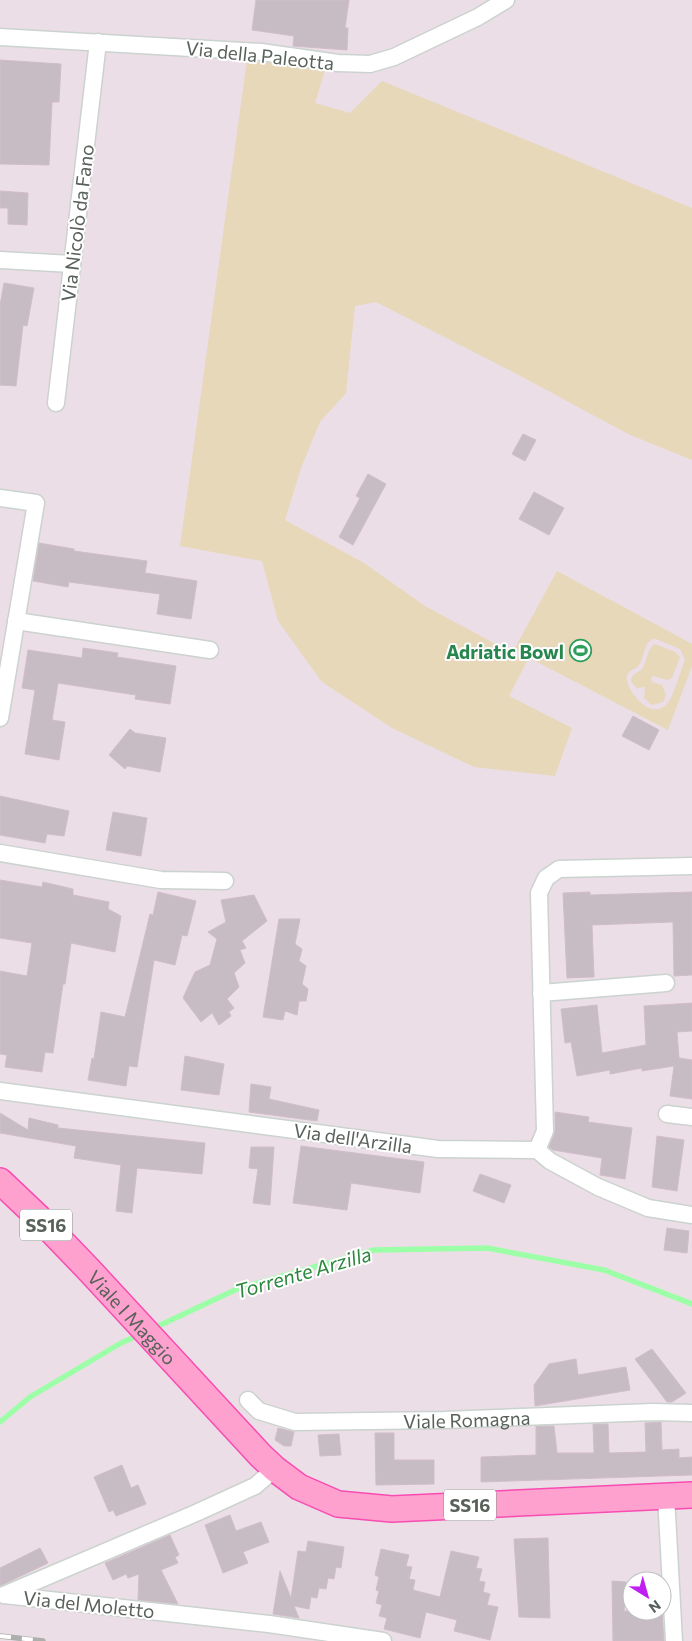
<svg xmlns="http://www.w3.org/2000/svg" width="692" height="1641" font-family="Commissioner,sans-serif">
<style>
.green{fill:#e6d8b9;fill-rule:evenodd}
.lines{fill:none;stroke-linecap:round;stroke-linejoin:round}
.stream{stroke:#9cffa8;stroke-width:5.5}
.building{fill:#c7bcc3;stroke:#d1bdc9}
.street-casing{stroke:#cbd3ce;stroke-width:19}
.primary-casing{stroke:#f84cb2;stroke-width:28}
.street{stroke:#fff;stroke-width:16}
.primary{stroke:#ffa1ce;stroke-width:25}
.rail-casing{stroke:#adafad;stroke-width:5.5}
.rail{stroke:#fff;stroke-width:4;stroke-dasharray:11;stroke-linecap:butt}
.labels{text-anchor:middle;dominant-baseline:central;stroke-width:4;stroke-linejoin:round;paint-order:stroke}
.shield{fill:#fff;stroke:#8a908c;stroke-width:1}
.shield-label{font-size:18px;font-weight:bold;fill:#58615a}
.street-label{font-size:19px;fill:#58615a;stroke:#fff}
.leisure-label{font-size:19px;font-weight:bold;fill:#27864d;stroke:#fff;text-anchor:end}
.water-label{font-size:20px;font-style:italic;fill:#2b873d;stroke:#fff}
</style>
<rect width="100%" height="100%" fill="#ecdee6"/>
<g class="green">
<polygon points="247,60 325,70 315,103 350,113 382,81 692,208 692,460 628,434 513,372 376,302 355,306 346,393 320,422 301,468 285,520 364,563 425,606 527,661 509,696 572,728 555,776 474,767 392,728 322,682 278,621 262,561 180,546"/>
<path d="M 557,571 L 692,644 L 692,666 L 668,730 L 514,650 ZM 652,639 L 656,639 L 680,649 L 685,659 C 681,670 674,695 668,703 C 650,724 624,687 627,676 C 628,670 634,670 638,666 C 645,659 642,646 652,639 Z"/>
<path d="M 655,644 L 675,652 L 680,657 L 672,678 L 667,680 L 654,676 L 651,678 L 652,682 L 662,685 L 666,695 L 663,702 L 652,705 L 644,698 L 645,687 L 637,688 L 632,683 L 631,680 C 633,672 637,674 642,669 C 648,661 646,649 655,644 Z"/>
</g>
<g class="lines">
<g class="stream">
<polyline points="152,1329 237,1289 374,1250 487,1248 604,1270 692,1304"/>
<polyline points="0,1422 30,1397 121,1343 141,1334"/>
</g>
</g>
<g class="building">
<polygon points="256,0 349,0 345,28 348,28 347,50 293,46 294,36 252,30"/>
<polygon points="0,60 61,64 59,102 52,102 49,165 0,164"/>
<polygon points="0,191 28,193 27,225 8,224 8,208 0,208"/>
<polygon points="4,283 34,288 27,326 23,325 16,386 0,385 0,305"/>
<polygon points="523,434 536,440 525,461 512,454"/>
<polygon points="368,474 386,484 353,545 339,537 360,498 356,496"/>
<polygon points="534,492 564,508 549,535 519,519"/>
<polygon points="39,543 74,549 74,551 147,561 145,573 197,581 191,619 157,614 160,594 69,582 68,587 33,581"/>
<polygon points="83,648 118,653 117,657 176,666 170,704 135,699 136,695 58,683 52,720 65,722 59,760 25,754 35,690 22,688 28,650 82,658"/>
<polygon points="633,716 659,730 649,750 622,736"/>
<polygon points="130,729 135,733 166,738 160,772 127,766 125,769 109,755"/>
<polygon points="0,796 69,811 64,836 47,834 45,843 0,835"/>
<polygon points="113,812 147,818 141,856 106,850"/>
<polygon points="0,880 42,887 43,882 73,889 73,895 109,902 108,909 121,916 115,952 71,943 65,984 63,984 53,1053 45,1052 42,1072 5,1067 7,1055 0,1054 0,971 27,976 32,943 0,938"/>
<polygon points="158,892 196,901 187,936 182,935 175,965 154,960 137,1067 129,1066 126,1086 88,1080 92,1058 94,1059 101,1012 125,1017 150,914 153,915"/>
<polygon points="590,892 590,895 692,892 692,975 674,976 673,922 592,925 594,977 567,978 563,893"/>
<polygon points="254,895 267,921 242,941 246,948 240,950 245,963 234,973 239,987 227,999 234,1008 229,1012 231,1016 219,1025 212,1013 201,1022 183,998 195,972 210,965 217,939 208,932 226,922 221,900"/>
<polygon points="279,919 300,919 295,944 302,949 299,961 306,966 302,984 308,989 306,1001 299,1001 297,1015 285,1011 283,1020 263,1017"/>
<polygon points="692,1003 692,1031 677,1032 679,1058 692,1060 692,1099 670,1096 674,1066 642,1071 642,1068 610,1074 610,1070 577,1076 571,1042 565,1043 561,1009 597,1005 602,1053 646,1045 644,1006"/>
<polygon points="185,1056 224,1064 219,1095 181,1090"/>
<polygon points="251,1084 271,1087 269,1099 319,1110 317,1121 249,1112"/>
<polygon points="555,1112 589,1117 588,1122 632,1128 625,1179 600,1175 602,1158 553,1150 549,1147 555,1131"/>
<polygon points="0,1113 28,1130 29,1118 58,1125 58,1128 205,1143 202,1174 137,1168 132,1213 116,1211 121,1165 74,1158 76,1146 0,1133"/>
<polygon points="657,1136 684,1140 677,1191 652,1187"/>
<polygon points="301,1146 424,1162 420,1193 351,1183 347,1210 293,1203"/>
<polygon points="251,1147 274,1147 270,1205 253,1203 258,1169 249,1168"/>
<polygon points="480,1174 511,1185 504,1203 473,1191"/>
<polygon points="667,1228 689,1231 687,1253 664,1250"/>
<polygon points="652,1349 686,1393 672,1402 667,1402 635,1359"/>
<polygon points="576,1359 578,1375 626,1367 630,1390 535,1406 534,1385 549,1364"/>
<polygon points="661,1422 662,1450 679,1449 679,1458 692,1457 692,1475 481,1482 481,1457 536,1455 536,1426 554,1426 557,1453 594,1453 593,1424 608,1424 609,1453 646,1452 645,1423"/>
<polygon points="278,1428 294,1432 291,1446 284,1446 275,1440"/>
<polygon points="375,1433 394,1433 394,1460 434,1460 434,1484 376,1485"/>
<polygon points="339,1434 341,1455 320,1456 318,1435"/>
<polygon points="122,1465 131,1488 138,1485 146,1504 116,1516 113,1510 109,1512 94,1477"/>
<polygon points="230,1515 236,1531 261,1522 269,1542 243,1552 248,1563 223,1573 205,1525"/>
<polygon points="170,1535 179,1555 175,1557 178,1563 161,1570 178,1604 138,1600 139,1574 128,1578 126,1574 113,1580 105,1563"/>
<polygon points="548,1538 550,1618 519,1617 514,1539"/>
<polygon points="308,1541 344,1547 341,1568 336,1567 334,1579 328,1578 326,1589 319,1588 317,1598 311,1597 309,1609 294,1606 299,1618 273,1614 280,1571 291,1598 298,1551 306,1552"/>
<polygon points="40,1548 48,1563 0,1586 0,1568"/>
<polygon points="381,1549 409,1555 406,1566 412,1567 409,1579 415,1580 413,1590 440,1597 451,1551 479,1557 476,1568 482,1569 479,1581 485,1582 483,1592 490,1594 487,1605 498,1607 490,1640 454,1631 457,1620 426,1612 420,1638 384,1629 387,1618 379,1616 382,1605 376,1603 379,1591 376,1590 379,1577 375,1575"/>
<polygon points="612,1581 626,1582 624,1611 662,1611 664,1641 613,1641"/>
</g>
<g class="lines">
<defs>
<g id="street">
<polyline points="0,37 261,52 338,63 370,64 394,57 478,17 506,0"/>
<polyline points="0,260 72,264"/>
<polyline points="56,403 98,42"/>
<polyline points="0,498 36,503 0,718"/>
<polyline points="16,621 210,650"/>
<polyline points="0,853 161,880 225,881"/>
<polyline points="541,993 666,983"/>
<polyline points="0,1091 438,1149 537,1150 550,1161 598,1187 648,1208 692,1215"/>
<polyline points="667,1114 692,1117"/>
<polyline points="537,1150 545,1131 539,893 546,878 559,869 692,866"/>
<path id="s1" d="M 248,1400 L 259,1411 L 295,1422 L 444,1420 L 653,1412 L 692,1413"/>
<polyline points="666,1496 674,1641"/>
<polyline points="6,1594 196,1513 255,1486 275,1469"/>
<polyline points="4,1595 269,1624 383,1641"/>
</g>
<g id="primary">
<path id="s2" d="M 0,1181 L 39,1218 L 90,1271 L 261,1456 L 275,1469 L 299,1487 L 338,1504 L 392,1509 L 692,1495"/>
</g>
</defs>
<use href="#street" class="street-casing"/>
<use href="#primary" class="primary-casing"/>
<use href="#street" class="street"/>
<use href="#primary" class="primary"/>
<defs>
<polyline id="rail" points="0,1636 43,1641"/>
</defs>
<use href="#rail" class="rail-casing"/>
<use href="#rail" class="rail"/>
</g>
<defs>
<symbol id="stadium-ring" viewBox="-11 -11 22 22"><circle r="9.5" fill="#fff" stroke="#2e9e5b" stroke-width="1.5"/><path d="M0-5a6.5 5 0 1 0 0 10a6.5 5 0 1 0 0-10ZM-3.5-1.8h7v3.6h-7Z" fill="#2e9e5b"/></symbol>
</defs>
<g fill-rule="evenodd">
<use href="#stadium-ring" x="568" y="638" width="25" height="25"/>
</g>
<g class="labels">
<g class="shield">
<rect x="20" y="1209.5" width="52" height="31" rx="4"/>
<rect x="444" y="1489.5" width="52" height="31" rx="4"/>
</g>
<g class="shield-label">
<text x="46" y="1225">SS16</text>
<text x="470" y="1505">SS16</text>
</g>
<g class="street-label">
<text transform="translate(260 55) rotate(6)">Via della Paleotta</text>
<text transform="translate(77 223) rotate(-83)">Via Nicolò da Fano</text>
<text transform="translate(353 1138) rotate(8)">Via dell'Arzilla</text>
<text stroke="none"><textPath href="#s2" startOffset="190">Viale I Maggio</textPath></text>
<text stroke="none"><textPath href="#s1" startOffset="225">Viale Romagna</textPath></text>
<text transform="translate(89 1604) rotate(6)">Via del Moletto</text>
</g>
<g class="leisure-label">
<text x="564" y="651">Adriatic Bowl</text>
</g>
<g class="water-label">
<text transform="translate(303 1272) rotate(-16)">Torrente Arzilla</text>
</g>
</g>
<g transform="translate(647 1596) rotate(143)"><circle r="24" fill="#ffffff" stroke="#bcc0bd"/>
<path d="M0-4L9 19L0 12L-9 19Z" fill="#c01ff1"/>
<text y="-8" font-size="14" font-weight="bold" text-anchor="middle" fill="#58615a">N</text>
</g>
</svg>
